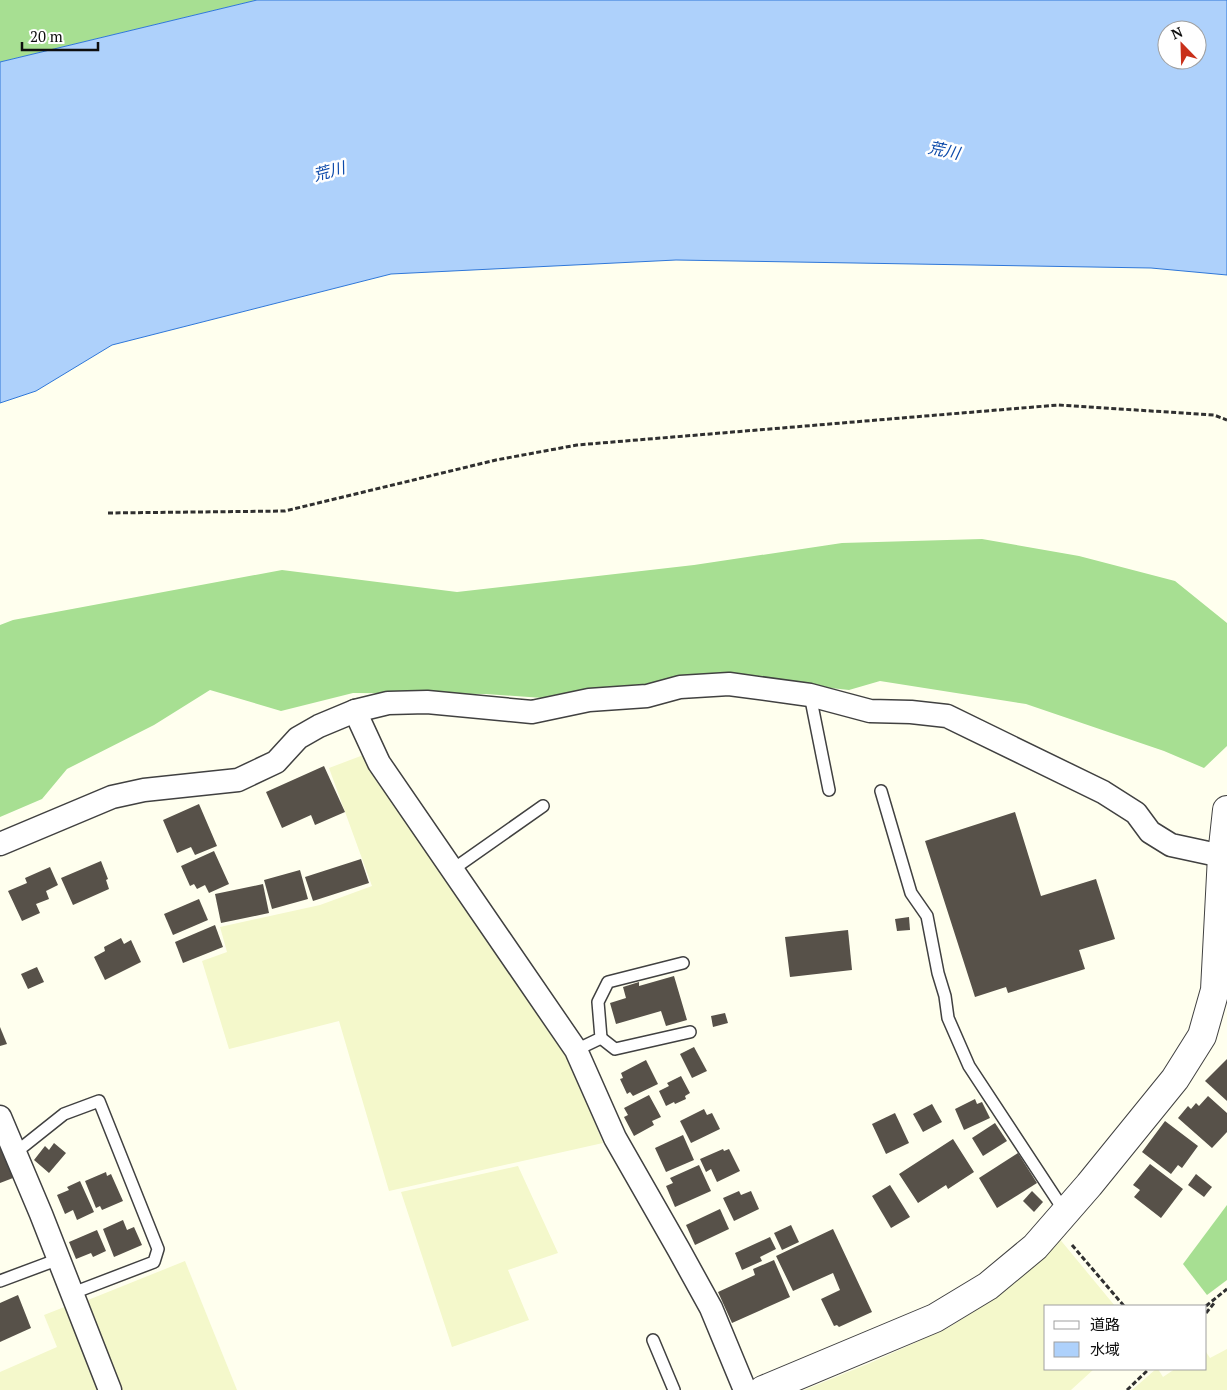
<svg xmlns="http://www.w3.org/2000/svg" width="1227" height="1390" font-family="'PT Serif','Noto Sans JP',serif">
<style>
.farmland{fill:#f4f8cb}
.forest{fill:#a7df92}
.water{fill:#aed1fb;stroke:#2f77d8;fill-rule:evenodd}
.building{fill:#575149}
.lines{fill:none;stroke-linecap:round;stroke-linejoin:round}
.service-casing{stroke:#414141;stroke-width:14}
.minor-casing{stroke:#414141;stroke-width:25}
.tertiary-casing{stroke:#414141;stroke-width:30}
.path{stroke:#303030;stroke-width:3;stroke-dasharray:5 2.5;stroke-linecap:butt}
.service{stroke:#fff;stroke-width:11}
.minor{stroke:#fff;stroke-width:22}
.tertiary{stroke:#fff;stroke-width:28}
.labels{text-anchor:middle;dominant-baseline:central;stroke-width:5;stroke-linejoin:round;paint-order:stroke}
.water-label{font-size:16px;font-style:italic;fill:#0c4aaa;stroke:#fff}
</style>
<rect width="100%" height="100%" fill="#ffe"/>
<g class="farmland">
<polygon points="366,754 566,1052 603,1143 389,1191 339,1021 229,1049 202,961 227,952 220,927 320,905 372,886 329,768"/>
<polygon points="518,1166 558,1253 508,1270 529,1320 452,1347 401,1192"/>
<polygon points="1058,1237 1115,1306 1046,1306 1046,1369 1094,1369 1071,1390 804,1390 870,1363 948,1328 989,1302 1028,1270"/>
<polygon points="185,1261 237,1390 120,1390 88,1300"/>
<polygon points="72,1304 103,1390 0,1390 0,1372 57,1347 44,1315"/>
<polygon points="1227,1349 1227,1390 1132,1390 1156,1369 1158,1369 1163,1377 1175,1369 1206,1369 1206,1352 1210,1358"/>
</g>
<g class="forest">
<polygon points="0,0 257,0 0,62"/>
<polygon points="982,539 1079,556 1175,581 1227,623 1227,746 1204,768 1164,751 1026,704 880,681 849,690 710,675 543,698 486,694 353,693 281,711 210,690 154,725 67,769 42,799 0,817 0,625 13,620 282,570 457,592 694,565 842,543"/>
<polygon points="1227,1205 1227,1280 1207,1295 1183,1264"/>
</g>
<path class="water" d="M 257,0 L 1227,0 L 1227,275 L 1151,268 L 676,260 L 391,274 L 112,345 L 36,391 L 0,403 L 0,62 ZM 1167,30 L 1197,30 L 1197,60 L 1167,60 Z"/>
<g class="building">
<polygon points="324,766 345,812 315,825 311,815 282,828 266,792"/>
<polygon points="199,804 217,846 195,855 191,847 177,853 163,820"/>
<polygon points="1015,812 1041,896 1096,879 1115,939 1079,950 1085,969 1008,993 1006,987 975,997 925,841"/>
<polygon points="214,851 229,884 209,893 205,885 197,889 194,884 190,886 181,866"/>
<polygon points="361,859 369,883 313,901 305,877"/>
<polygon points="101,861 108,879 106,880 109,889 73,905 61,878"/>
<polygon points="50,867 58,885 46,891 49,899 36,904 40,913 22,921 8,891 27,883 25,878"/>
<polygon points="300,870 308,899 272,909 264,880"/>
<polygon points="263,884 269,913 221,923 215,894"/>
<polygon points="199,899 208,920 173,935 164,914"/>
<polygon points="909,917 910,930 897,931 895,919"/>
<polygon points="215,925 223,947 183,963 175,942"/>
<polygon points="848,930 852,970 790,977 785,937"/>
<polygon points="121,938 124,944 131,940 141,962 105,980 94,957 105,951 104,947"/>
<polygon points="37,967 44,982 28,989 21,974"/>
<polygon points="674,976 687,1020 666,1026 661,1011 616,1024 610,1003 626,998 623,987 639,982 639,986"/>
<polygon points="725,1013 728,1023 713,1027 711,1016"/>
<polygon points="0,1027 7,1044 0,1046"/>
<polygon points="694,1047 707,1071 692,1078 680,1054"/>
<polygon points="1227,1059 1227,1101 1205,1081"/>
<polygon points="646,1060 658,1084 633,1096 630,1092 627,1094 620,1079 623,1078 621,1073"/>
<polygon points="681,1076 690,1093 685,1096 686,1099 675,1104 674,1102 666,1106 659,1091 669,1086 667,1083"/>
<polygon points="649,1095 661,1117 652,1121 654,1125 634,1136 624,1117 628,1115 624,1108"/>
<polygon points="1208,1096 1227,1113 1227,1132 1212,1148 1178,1118 1188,1106 1191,1109 1196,1103 1199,1106"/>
<polygon points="975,1099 977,1104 982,1102 990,1118 964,1130 955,1109"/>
<polygon points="932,1104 942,1122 923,1132 913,1114"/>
<polygon points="704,1109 707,1115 712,1113 720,1129 691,1143 680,1121"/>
<polygon points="895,1113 909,1143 886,1154 872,1124"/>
<polygon points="1165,1121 1198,1146 1182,1168 1178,1165 1171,1174 1142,1152"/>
<polygon points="995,1123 1007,1141 983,1156 972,1138"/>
<polygon points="683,1135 694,1160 666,1172 655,1148"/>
<polygon points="953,1139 974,1172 948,1189 946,1185 918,1203 899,1174"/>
<polygon points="54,1143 66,1153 49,1173 34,1160 45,1146 49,1150"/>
<polygon points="0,1147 13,1178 0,1183"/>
<polygon points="723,1149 724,1151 729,1149 740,1171 717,1182 711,1169 706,1172 700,1159"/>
<polygon points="1018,1153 1037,1183 997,1208 979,1178"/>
<polygon points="1150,1164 1183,1189 1161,1218 1134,1197 1140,1190 1133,1185"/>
<polygon points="699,1165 711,1191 675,1207 666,1186 673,1183 670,1178"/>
<polygon points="106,1172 107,1176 111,1174 123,1201 102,1210 100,1206 96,1208 85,1181"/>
<polygon points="1196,1174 1212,1187 1204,1197 1188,1185"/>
<polygon points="80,1181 94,1212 77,1220 73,1210 65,1214 57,1195 69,1190 67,1187"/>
<polygon points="890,1185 910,1217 891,1228 872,1196"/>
<polygon points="739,1191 741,1195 751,1191 759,1209 734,1221 723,1198"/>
<polygon points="1032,1191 1043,1202 1034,1212 1023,1201"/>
<polygon points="720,1209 729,1229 695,1245 686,1225"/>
<polygon points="123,1220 127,1230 134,1227 142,1245 114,1257 103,1229"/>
<polygon points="791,1225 799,1242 782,1250 774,1233"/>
<polygon points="833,1229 872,1312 839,1327 837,1325 834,1326 821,1299 840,1290 833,1273 793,1291 776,1256"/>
<polygon points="97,1230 106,1251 93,1257 91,1253 76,1259 69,1242"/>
<polygon points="770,1237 776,1249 760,1257 762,1261 742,1270 735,1253"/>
<polygon points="774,1260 790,1297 732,1323 718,1292 755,1275 753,1269"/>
<polygon points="18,1295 31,1328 0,1342 0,1303"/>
</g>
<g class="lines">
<defs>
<g id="service">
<polyline points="810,695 829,790"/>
<polyline points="881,791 911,893 927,916 938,973 945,996 948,1018 969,1066 1065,1212"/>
<polyline points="452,870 543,806"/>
<polyline points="601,1038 615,1049 690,1032"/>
<polyline points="576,1050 601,1038 598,1002 608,982 683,963"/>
<polyline points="15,1153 64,1114 99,1101 158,1249 154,1262 73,1293"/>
<polyline points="0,1281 59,1259"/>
<polyline points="653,1340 674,1390"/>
</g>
<g id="minor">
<polyline points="355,711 379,763 576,1050 615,1138 679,1250 711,1308 745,1390"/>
<polyline points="0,844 112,797 144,790 238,780 276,762 298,738 319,726 355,711 388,703 427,702 532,712 589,700 647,696 680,687 729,684 810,695 870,711 911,712 947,716 1103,792 1136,813 1150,832 1171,845 1222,856"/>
<polyline points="0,1117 41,1214 110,1390"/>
</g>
<polyline id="tertiary" points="763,1390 935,1318 988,1286 1035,1247 1089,1185 1175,1079 1202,1036 1215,990 1222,856 1227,810"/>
</defs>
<use href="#service" class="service-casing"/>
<use href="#minor" class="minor-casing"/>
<use href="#tertiary" class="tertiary-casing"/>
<g class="path">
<polyline points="108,513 285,511 496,460 577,445 1058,405 1214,415 1227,420"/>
<polyline points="1072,1245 1124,1306"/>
<polyline points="1206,1306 1227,1289"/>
<polyline points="1206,1313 1215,1302"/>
<polyline points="1127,1390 1149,1369"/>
</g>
<use href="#service" class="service"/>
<use href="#minor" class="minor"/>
<use href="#tertiary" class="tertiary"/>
</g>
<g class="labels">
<g class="water-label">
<text transform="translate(944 150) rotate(11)">荒川</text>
<text transform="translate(329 171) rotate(-15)">荒川</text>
</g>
</g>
<rect x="1044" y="1305" width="162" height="65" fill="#ffffff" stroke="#9f9f9f"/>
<rect x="1054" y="1321" width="25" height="8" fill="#ffffff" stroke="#9f9f9f"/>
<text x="1090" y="1330" font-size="15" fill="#0e0e0e">道路</text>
<rect x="1054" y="1342" width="25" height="15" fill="#aed1fb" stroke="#9f9f9f"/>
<text x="1090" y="1355" font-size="15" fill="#0e0e0e">水域</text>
<g transform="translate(1182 45) rotate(337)"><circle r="24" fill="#ffffff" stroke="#9f9f9f"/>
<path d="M0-4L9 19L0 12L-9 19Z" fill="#c9301a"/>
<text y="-8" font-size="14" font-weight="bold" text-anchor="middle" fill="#0e0e0e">N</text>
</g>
<path d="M22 42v8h76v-8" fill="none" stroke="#0e0e0e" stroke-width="2.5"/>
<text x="30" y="42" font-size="15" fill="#0e0e0e" stroke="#ffffff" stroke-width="4" paint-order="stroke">20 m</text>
</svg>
